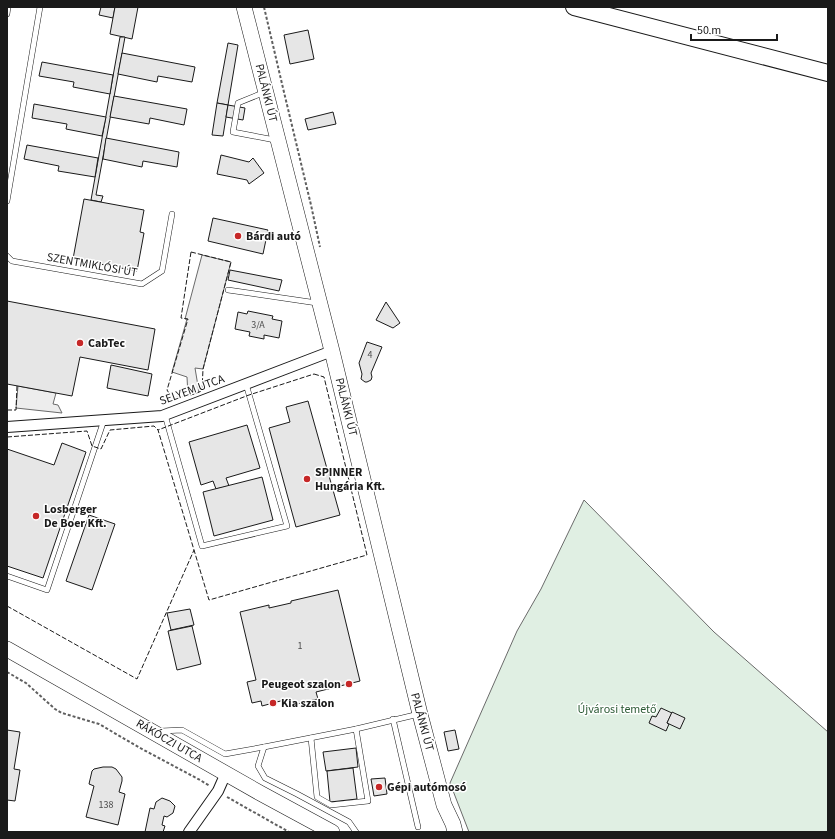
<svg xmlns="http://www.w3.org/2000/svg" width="835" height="839" font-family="'Source Sans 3',sans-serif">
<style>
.green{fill:#e0efe3;stroke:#6a6a6a}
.parking{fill:#ededed;stroke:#6a6a6a}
.building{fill:#e6e6e6;stroke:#1a1a1a}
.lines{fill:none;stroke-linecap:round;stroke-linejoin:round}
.lane-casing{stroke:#1a1a1a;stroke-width:6}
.street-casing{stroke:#1a1a1a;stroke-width:12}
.secondary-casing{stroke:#1a1a1a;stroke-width:16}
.primary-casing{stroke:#1a1a1a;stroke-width:18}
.path{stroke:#5f5f5f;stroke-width:2;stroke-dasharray:3 2;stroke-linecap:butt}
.lane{stroke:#fff;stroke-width:5}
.street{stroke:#fff;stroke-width:10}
.secondary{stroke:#fff;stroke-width:15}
.primary{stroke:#fff;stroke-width:16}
.fence{stroke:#1a1a1a;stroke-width:1;stroke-dasharray:5 2;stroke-linecap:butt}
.poi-dot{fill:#c62828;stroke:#fff;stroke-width:1.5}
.labels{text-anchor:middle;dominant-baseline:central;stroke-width:3;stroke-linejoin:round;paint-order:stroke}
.number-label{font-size:10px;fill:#4d4d4d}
.street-label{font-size:12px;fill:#1a1a1a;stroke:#fff}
.poi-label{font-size:12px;font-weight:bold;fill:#1a1a1a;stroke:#fff;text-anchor:start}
.park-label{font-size:12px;fill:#2b5a34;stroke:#fff}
</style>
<rect width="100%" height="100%" fill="#fff"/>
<polygon class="green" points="584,500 714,632 828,732 828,832 469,832 450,783 517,631 541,589"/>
<g class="parking">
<polygon points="202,255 231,262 203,369 195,368 199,392 188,396 187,377 172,372 187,319 185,319"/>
<polygon points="18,386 56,393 53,404 58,405 62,413 16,408"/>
</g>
<g class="building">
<polygon points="101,7 115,7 113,18 99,15"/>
<polygon points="115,7 138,7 132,39 110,34"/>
<polygon points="308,30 314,59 290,64 284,35"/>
<polygon points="120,37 125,37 96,195 103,196 101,202 91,200"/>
<polygon points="228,43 238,45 228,105 217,103"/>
<polygon points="122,53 195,67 192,82 158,76 157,82 118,74"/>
<polygon points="42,62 113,75 110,94 73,87 74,82 39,76"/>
<polygon points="114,96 187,109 184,125 150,118 149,124 110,117"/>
<polygon points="217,103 228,105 223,136 212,135"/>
<polygon points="34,104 106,117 102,136 66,129 67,124 32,118"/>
<polygon points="228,105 245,108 243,120 226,117"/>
<polygon points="333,112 336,124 308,130 305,119"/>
<polygon points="106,138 179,152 177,167 143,161 142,167 103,159"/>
<polygon points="27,145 98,158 95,177 58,171 59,166 24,159"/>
<polygon points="221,155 249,162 253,158 264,173 249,184 247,180 217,174"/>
<polygon points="84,199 144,210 140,232 144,233 137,271 73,259"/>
<polygon points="213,218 268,230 263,254 208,241"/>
<polygon points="230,270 282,280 279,291 228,280"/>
<polygon points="7,301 155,329 148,370 80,357 72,396 7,384"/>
<polygon points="386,302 400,323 393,328 376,320"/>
<polygon points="248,311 273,316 272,319 282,321 279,338 264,335 264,339 249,336 250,332 235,329 238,312 247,314"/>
<polygon points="367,342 382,347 371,373 372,377 371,380 367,382 365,382 361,379 362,374 359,363"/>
<polygon points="111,365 152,374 148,396 107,388"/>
<polygon points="308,401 340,515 296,527 269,428 290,422 286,407"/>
<polygon points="247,425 260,468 226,478 229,486 216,489 213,481 201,485 189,442"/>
<polygon points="62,443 86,452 43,578 7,566 7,449 54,465"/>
<polygon points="262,477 273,520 214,536 203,492"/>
<polygon points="89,515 115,524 92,590 66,581"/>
<polygon points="338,590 360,681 316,692 318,699 289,706 288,699 262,706 261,701 252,703 247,682 256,680 240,612 269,605 269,608 291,603 291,601"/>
<polygon points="190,609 194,625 171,630 167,613"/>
<polygon points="192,626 201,664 177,670 168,631"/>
<polygon points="661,708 672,713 667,723 669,724 666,731 649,723 652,716 656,717"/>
<polygon points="672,712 685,718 680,729 667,723"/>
<polygon points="7,730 20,732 14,769 20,770 15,801 7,800"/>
<polygon points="455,730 459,749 448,751 444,732"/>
<polygon points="356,748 358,767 326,771 323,752"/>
<polygon points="103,767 112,767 116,769 122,777 122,781 119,792 125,794 118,825 86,817 94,786 89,784 92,771 94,769"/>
<polygon points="353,768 357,799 330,802 327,771"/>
<polygon points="385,778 387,794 374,796 371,779"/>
<polygon points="162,798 170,801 175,806 173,813 167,817 164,816 162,825 165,826 163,832 145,832 150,808 154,809 156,802"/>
</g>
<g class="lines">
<defs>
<g id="lane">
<polyline points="7,14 8,7"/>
<polyline points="265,92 238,103 233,132 275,140"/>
<polyline points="7,201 40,7"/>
<polyline points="7,256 12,261 142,284 162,271 172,214"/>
<polyline points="228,290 317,303"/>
<polyline points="165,415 202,546 287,526 246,384"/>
<polyline points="7,576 47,590 104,420"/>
<polyline points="393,719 418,827"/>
<polyline points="161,731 182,730 225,754 264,747 356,729 419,714"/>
<polyline points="311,738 317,797 331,805 368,801 356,729"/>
<polyline points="264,747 258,766 265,778 297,794 349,822 356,832"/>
</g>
<g id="street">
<polyline points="7,427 162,416 332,351"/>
<polyline points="189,832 218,791 226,773"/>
</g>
<g id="secondary">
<polyline points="244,7 332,351 420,714 444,805 453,824 455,832"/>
<polyline points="7,649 260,793 332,832"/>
</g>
<polyline id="primary" points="574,7 828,73"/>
</defs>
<use href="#lane" class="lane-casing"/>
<use href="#street" class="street-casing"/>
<use href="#secondary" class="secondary-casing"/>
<use href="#primary" class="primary-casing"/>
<g class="path">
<polyline points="264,7 283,88 311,205 320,247"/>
<polyline points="7,672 26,683 55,709 62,713 99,724 142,749 200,780 210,786"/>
<polyline points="227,797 289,832"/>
</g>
<use href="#lane" class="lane"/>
<use href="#street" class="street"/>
<use href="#secondary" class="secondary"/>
<use href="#primary" class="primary"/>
<g class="fence">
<polygon points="191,252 231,262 203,369 202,391 188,396 172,398 167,390 188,319 181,318"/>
<polygon points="314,374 324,377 367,555 209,600 158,430 249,395"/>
<polyline points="7,410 16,410 17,386"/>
<polyline points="7,437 87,431 92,446 101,449 110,430 154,426 158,430"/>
<polyline points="7,606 137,679 194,550"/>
</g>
</g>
<g class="poi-dot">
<circle cx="238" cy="236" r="4"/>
<circle cx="80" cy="343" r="4"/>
<circle cx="307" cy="479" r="4"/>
<circle cx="36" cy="516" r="4"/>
<circle cx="349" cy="684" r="4"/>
<circle cx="273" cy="703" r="4"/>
<circle cx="379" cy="787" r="4"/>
</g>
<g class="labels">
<g class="number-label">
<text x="258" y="325">3/A</text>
<text x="370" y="355">4</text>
<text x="300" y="646">1</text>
<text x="106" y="805">138</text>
</g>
<g class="street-label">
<text transform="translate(266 93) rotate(76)">PALÁNKI ÚT</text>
<text transform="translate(92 265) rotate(10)">SZENTMIKLÓSI ÚT</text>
<text transform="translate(192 390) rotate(-20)">SELYEM UTCA</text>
<text transform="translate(346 407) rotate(76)">PALÁNKI ÚT</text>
<text transform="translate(422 722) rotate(75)">PALÁNKI ÚT</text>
<text transform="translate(169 741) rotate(30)">RÁKÓCZI UTCA</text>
</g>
<g class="poi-label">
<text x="246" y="236">Bárdi autó</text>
<text x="88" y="343">CabTec</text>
<text x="315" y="472">SPINNER<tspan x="315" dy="14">Hungária Kft.</tspan></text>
<text x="44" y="509">Losberger<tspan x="44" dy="14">De Boer Kft.</tspan></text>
<text x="341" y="684" text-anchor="end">Peugeot szalon</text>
<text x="281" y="703">Kia szalon</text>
<text x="387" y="787">Gépi autómosó</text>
</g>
<g class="park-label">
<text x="617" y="709">Újvárosi temető</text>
</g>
</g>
<rect width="835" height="839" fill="none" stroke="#1a1a1a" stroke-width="16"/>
<path d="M691 34v6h86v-6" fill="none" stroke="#1a1a1a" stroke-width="2"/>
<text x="697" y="34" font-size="12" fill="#1a1a1a" stroke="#ffffff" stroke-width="3" paint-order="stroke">50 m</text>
</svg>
